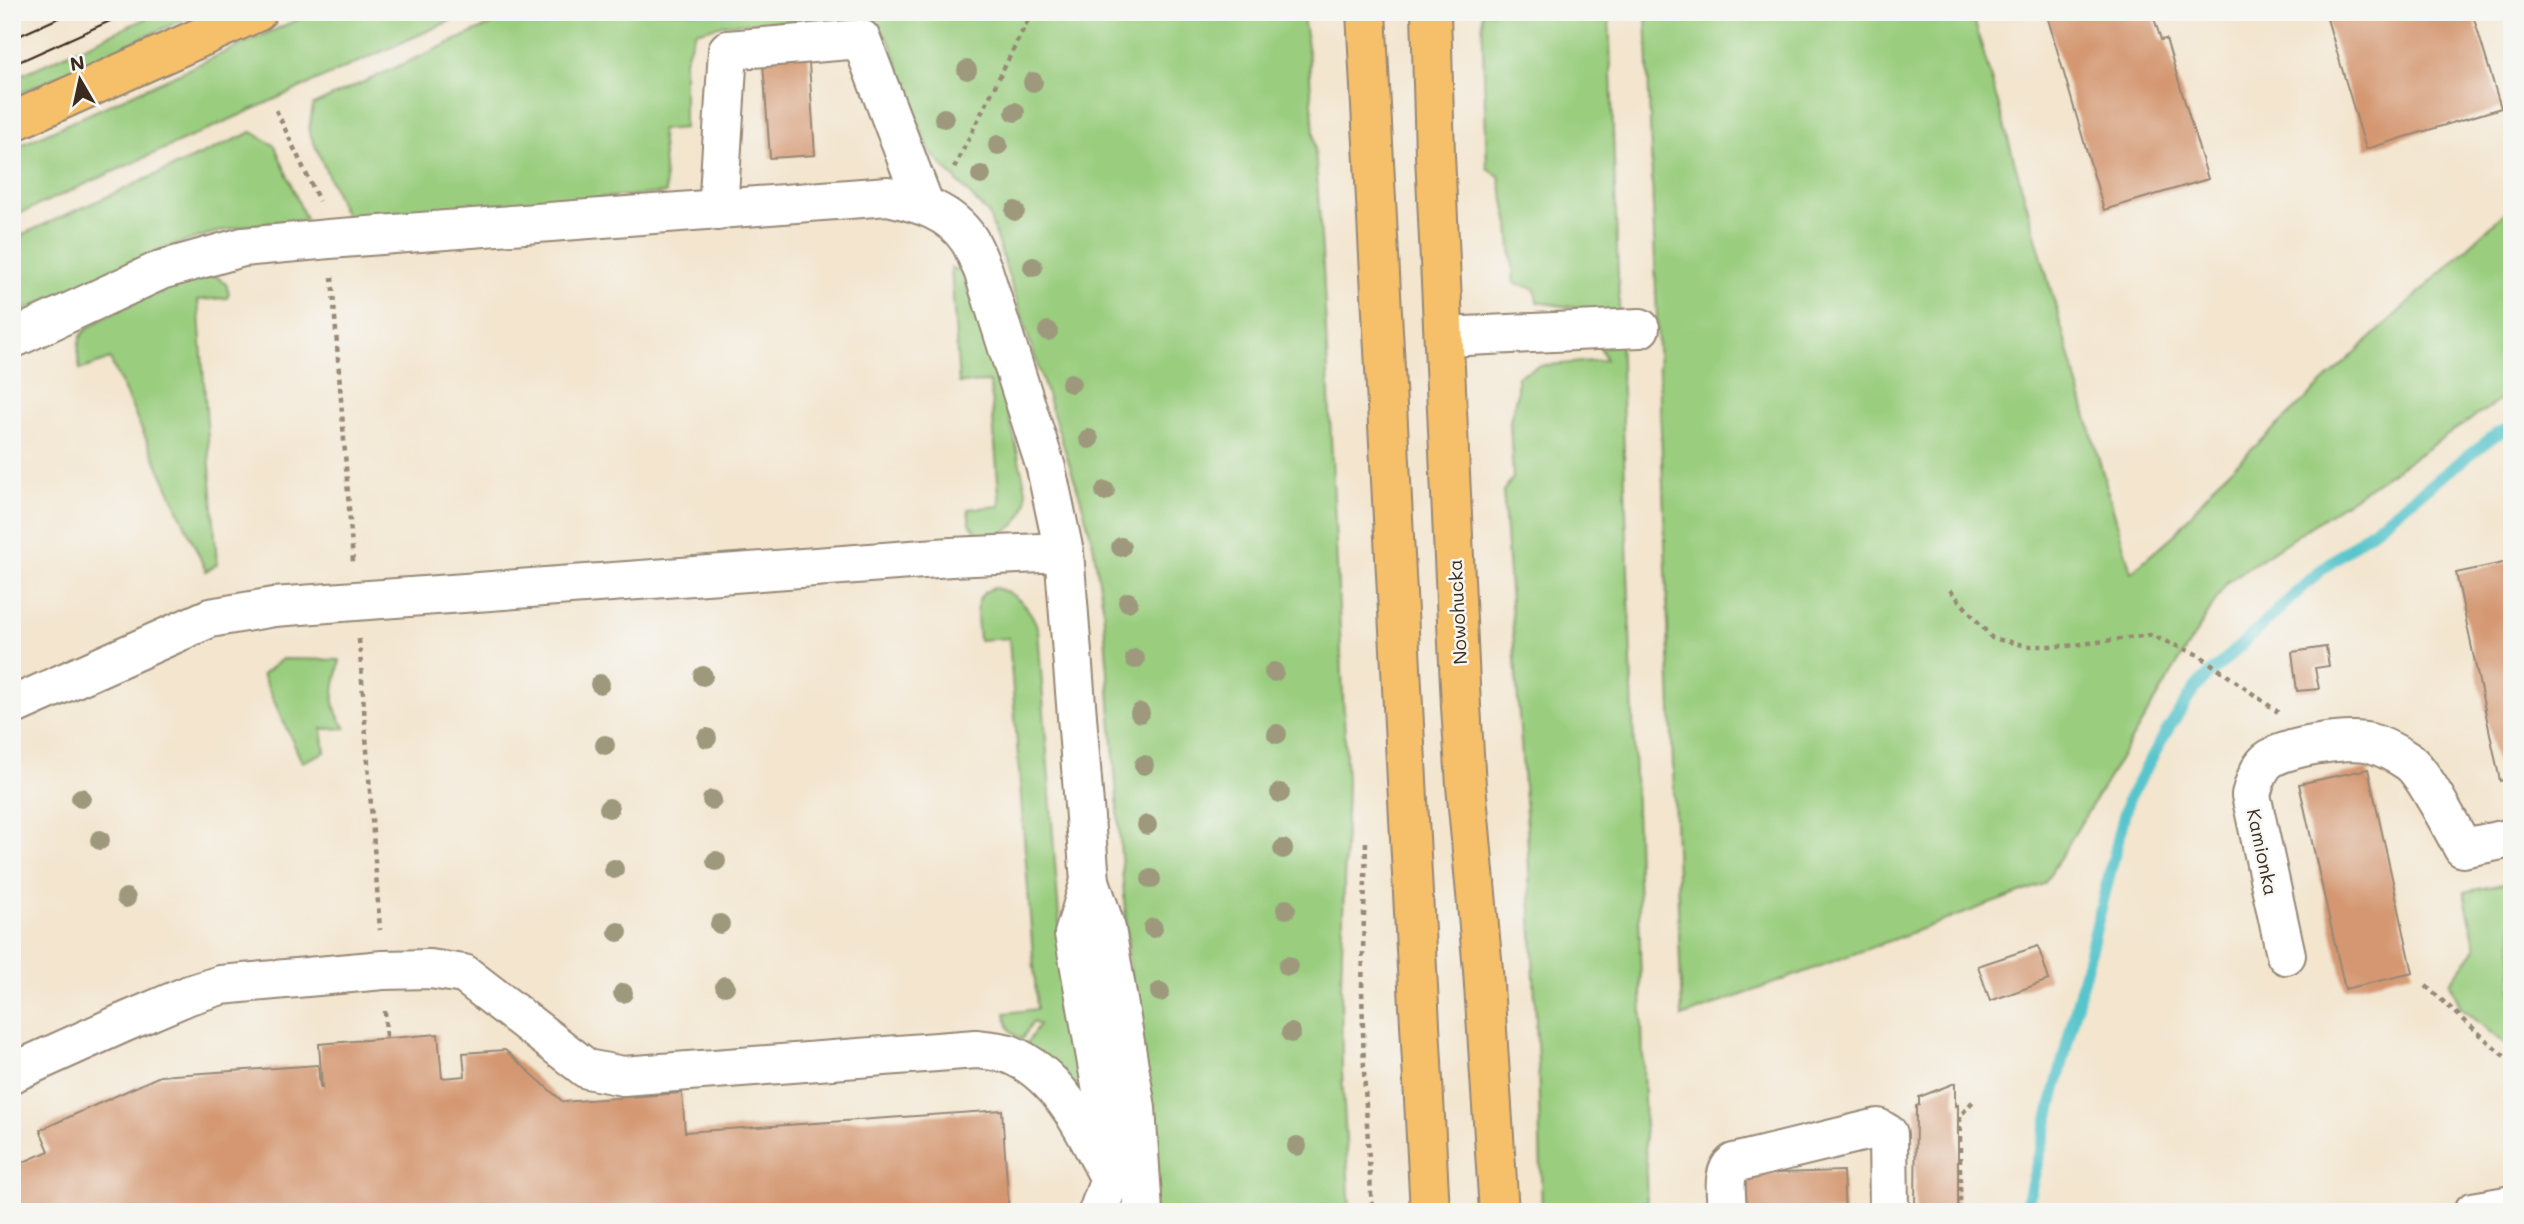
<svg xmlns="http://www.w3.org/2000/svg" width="2524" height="1224" font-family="Mali,sans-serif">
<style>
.green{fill:#9acd7e;stroke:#6a7c4e;stroke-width:2}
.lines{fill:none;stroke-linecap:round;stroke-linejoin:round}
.stream{stroke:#58c5cc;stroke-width:12}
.building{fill:#d49771}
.minor-casing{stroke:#978876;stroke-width:42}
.major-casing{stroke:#978876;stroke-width:42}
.path{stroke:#978876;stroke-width:4.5;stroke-dasharray:5 5;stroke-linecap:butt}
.minor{stroke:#fff;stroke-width:38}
.major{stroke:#f6c06b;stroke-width:38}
.tram{stroke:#3b2a1e;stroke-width:2}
.tree{fill:#9e997d}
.labels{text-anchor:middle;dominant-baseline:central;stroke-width:5;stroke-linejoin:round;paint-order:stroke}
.street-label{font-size:19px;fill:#3b2a1e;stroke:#f6f6f2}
</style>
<rect width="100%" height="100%" fill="#f6f6f2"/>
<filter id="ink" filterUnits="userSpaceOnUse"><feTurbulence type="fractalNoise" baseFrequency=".0143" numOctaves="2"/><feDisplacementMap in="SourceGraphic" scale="14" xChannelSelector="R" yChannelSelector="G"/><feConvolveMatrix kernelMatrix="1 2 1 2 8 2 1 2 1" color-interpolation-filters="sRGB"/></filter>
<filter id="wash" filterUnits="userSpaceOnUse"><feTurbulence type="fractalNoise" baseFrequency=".00686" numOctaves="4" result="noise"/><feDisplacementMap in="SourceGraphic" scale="28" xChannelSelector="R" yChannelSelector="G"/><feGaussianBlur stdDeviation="1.57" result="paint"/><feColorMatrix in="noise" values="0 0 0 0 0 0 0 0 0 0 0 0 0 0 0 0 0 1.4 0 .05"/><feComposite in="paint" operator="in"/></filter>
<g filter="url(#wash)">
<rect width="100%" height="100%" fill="#f3e5ce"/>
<g class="green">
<polygon points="160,12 200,12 12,97 12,79"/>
<polygon points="314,12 470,12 12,217 12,149"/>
<polygon points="518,12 1302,12 1308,46 1323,266 1347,781 1341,987 1342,1071 1350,1212 1155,1212 1135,1047 1103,606 1093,544 1081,500 989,215 929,151 891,45 874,19 727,24 695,32 684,63 684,128 661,130 666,193 346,217 309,131 313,105"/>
<polygon points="1482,12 1609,12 1637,836 1647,1212 1542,1212 1538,1064 1527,828 1503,491 1513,478 1510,421 1517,393 1517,376 1539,366 1606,360 1583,309 1537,302 1535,289 1514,283 1509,225 1499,176 1487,168"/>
<polygon points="1646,12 1972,12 2131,572 2175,534 2216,483 2512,206 2512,392 2227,582 2044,884 1682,1017"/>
<path d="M 252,132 L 275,146 L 306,220 C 278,223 249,224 221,231 C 149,249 80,285 12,316 L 12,239 Z"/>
<path d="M 951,268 L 962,272 C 984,336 1007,398 1020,464 C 1023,478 1029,494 1025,507 C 1019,529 999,537 978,534 L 970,524 L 968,509 L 1000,506 L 990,382 L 959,383 Z"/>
<path d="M 216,276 L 226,284 L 229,294 L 227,298 L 198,300 L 217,564 L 206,571 L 110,359 L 80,370 C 78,358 76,344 83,333 C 95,316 196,275 216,276 Z"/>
<path d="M 995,588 C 1016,592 1032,609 1038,630 L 1060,930 L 1087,1098 L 1026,1044 L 1039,1025 L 1033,1022 L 1021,1040 C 1010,1032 1007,1027 1005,1013 L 1037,1009 L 1009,638 L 979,640 C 978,621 970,592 995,588 Z"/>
<path d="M 282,659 L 340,660 C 335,688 326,703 346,728 L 322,729 L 325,752 L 302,762 L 262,675 Z"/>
<polygon points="2512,882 2512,1051 2460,1006 2450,983 2476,948 2464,892"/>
</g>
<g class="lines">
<polyline class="stream" points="2025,1212 2128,800 2168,729 2196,687 2320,571 2495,435 2512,427"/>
</g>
<g id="blocks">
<g class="building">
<polygon points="2046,12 2152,12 2161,40 2166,39 2208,179 2104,210"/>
<polygon points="2325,12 2472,12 2501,108 2366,149"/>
<polygon points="807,33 815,155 770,158 761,36"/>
<polygon points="2512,561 2512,778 2500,781 2456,573"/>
<polygon points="2326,647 2329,666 2315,668 2319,689 2297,691 2292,652"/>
<polygon points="2368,769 2413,973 2345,989 2299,784"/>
<polygon points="2038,946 2049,980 1990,1001 1978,966"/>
<polygon points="438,1034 442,1078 465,1076 463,1053 505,1050 563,1102 682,1093 685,1132 1002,1110 1009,1212 12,1212 12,1167 49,1151 40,1130 160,1076 318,1065 320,1087 322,1088 319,1044"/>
<polygon points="1955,1083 1955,1106 1958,1105 1958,1212 1915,1212 1916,1106 1919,1105 1919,1097"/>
<polygon points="1843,1171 1845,1212 1746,1212 1745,1174"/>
</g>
</g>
</g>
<g filter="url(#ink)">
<use href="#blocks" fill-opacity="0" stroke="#978876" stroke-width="2"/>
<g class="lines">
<defs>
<g id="minor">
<polyline points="718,211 728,50 861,39 924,204"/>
<polyline points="1444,337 1640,328"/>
<path d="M 12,339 L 161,270 L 243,247 L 329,239 L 888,196 C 919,203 950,211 969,240 C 975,249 978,260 983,270 L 1046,468 L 1064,552 L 1090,881 L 1106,929 L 1136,1108 L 1143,1212"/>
<polyline points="12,706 210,618 274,607 951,557 1064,552"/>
<polyline points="1090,881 1074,934 1103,1097 1109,1165"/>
<path d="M 2286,955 L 2251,795 C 2254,784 2258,769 2267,761 C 2283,747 2349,737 2370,743 C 2382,746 2399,755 2409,762 C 2423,772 2453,830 2463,848 L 2512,838"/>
<path d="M 12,1073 L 123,1023 L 189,995 L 221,985 L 383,970 L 430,969 L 464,974 L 587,1069 L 623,1076 L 976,1049 C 987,1050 999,1051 1009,1054 C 1060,1074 1087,1134 1110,1179 L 1098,1212"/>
<path d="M 1727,1212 C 1727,1197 1721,1173 1734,1163 L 1878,1128 L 1888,1134 L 1889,1212"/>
<polyline points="2473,1212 2512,1205"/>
</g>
<g id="major">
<polyline points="1366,12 1430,1212"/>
<polyline points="1431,12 1435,155 1461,706 1466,785 1483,970 1499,1212"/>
<polyline points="12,122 257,12"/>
</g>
</defs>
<use href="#minor" class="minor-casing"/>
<use href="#major" class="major-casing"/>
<g class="path">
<polyline points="276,110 319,201"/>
<polyline points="954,168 1032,12"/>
<polyline points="332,277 353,562"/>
<polyline points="1950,590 1992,638 2028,646 2067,646 2150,635 2199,655 2278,712"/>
<polyline points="359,639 380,930"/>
<polyline points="1366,842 1362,988 1364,1071 1372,1212"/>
<polyline points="2426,986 2512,1063"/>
<polyline points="385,1011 386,1038"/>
<polyline points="1960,1212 1960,1116 1974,1100"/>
</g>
<use href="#minor" class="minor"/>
<use href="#major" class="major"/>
<g class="tram">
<polyline points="12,39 72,12"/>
<polyline points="12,65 130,12"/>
</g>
</g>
<g class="tree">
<circle cx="967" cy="70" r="10"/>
<circle cx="1033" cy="82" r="10"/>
<circle cx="1015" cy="112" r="10"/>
<circle cx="944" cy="118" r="10"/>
<circle cx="998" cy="145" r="10"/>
<circle cx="981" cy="175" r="10"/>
<circle cx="1015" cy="211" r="10"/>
<circle cx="1033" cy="267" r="10"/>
<circle cx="1048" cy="331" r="10"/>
<circle cx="1071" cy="383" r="10"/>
<circle cx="1089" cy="439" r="10"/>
<circle cx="1105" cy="491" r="10"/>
<circle cx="1121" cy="547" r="10"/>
<circle cx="1128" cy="602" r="10"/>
<circle cx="1135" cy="659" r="10"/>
<circle cx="1274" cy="672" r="10"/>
<circle cx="703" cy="676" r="10"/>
<circle cx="600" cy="684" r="10"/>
<circle cx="1140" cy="713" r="10"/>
<circle cx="1277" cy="734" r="10"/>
<circle cx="707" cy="738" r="10"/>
<circle cx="605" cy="745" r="10"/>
<circle cx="1144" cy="765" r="10"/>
<circle cx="1280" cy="793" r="10"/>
<circle cx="81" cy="798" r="10"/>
<circle cx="712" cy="800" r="10"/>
<circle cx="609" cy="808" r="10"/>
<circle cx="1147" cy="825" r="10"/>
<circle cx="100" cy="840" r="10"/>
<circle cx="1283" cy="849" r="10"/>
<circle cx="716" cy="861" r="10"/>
<circle cx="614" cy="869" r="10"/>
<circle cx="1151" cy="879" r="10"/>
<circle cx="126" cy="898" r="10"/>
<circle cx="1286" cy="909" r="10"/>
<circle cx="720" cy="924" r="10"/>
<circle cx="1153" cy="928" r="10"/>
<circle cx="618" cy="932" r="10"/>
<circle cx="1288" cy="966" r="10"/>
<circle cx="725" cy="986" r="10"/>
<circle cx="1160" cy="992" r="10"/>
<circle cx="623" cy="993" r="10"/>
<circle cx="1291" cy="1033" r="10"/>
<circle cx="1297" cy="1146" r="10"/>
</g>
</g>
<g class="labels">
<g class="street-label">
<text transform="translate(1457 612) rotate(-93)">Nowohucka</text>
<text transform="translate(2263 852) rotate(78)">Kamionka</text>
</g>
</g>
<rect width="2524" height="1224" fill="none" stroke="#f6f6f2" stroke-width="42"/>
<g transform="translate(80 80) rotate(351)" stroke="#f6f6f2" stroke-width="5" paint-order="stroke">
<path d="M0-5L12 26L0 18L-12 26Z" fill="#3b2a1e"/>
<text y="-10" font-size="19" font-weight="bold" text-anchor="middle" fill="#3b2a1e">N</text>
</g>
</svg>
